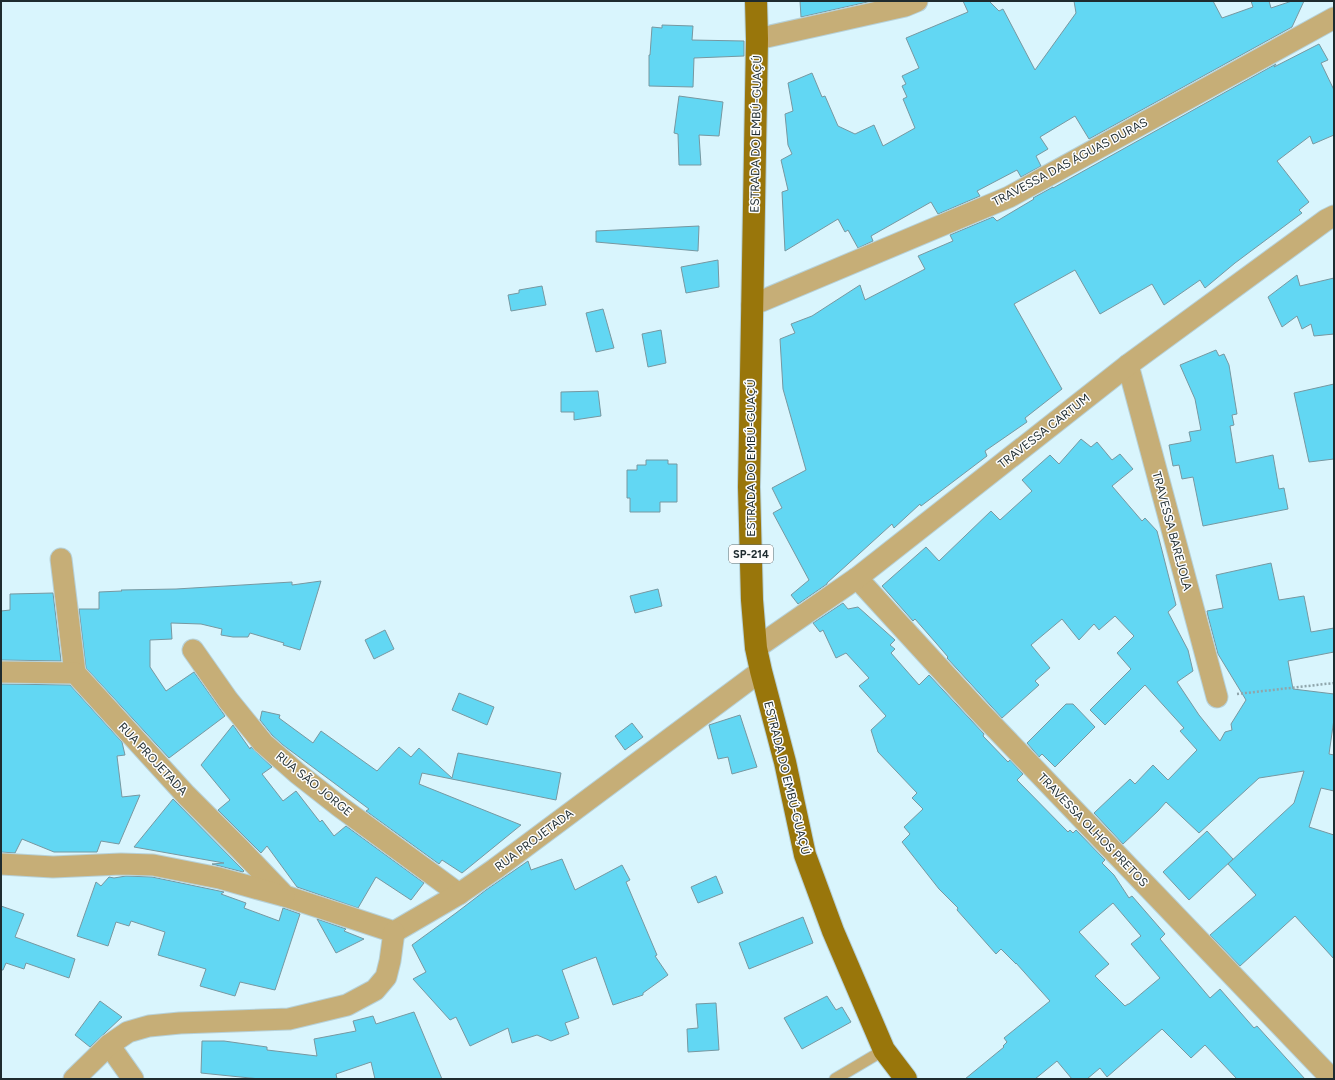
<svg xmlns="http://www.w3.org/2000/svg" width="1335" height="1080" font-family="Figtree,sans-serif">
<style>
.building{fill:#62d7f3;stroke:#7798a1;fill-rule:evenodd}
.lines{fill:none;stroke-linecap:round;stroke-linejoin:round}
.service-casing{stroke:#b7d1d8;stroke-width:13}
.minor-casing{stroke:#b7d1d8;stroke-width:23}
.primary-casing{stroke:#b7d1d8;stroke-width:24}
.path{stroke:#8fa5ab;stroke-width:2.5;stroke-dasharray:2 2;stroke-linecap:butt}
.service{stroke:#c6ae77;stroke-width:11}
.minor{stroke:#c6ae77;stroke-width:21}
.primary{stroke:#99760b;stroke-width:22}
.labels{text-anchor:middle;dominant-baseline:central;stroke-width:3;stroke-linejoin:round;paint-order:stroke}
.shield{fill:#fdfdfd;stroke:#616a6d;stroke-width:1}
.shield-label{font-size:11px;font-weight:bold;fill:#1e2b2f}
.street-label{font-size:12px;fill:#1e2b2f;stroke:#fdfdfd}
</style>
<rect width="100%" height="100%" fill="#d9f5fd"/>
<g class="building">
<polygon points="800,1 872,1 801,17"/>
<polygon points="963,1 989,1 999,11 1003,9 1035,70 1076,13 1074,1 1213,1 1222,18 1253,7 1251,1 1269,1 1271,8 1292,1 1304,1 1292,27 1089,139 1075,116 1040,137 1048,149 1036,156 1041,166 1021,177 1017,170 977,191 980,196 938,214 931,202 871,236 873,241 858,248 848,230 845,232 838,219 785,251 782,192 788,190 781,160 792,154 788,145 785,114 793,111 788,83 812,73 822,97 825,96 838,126 855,134 874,125 883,146 915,128 903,99 907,97 902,86 906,84 902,76 919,68 906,38 968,12"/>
<polygon points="662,25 693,26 692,40 744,41 744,56 694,58 693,87 649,86 649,55 650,55 652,27 662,28"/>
<polygon points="1319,44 1328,60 1321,63 1334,90 1334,135 1313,144 1310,136 1277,161 1309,202 1299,210 1302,213 1235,263 1205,288 1200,280 1164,305 1152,284 1100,314 1075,270 1014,304 1062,389 1025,418 1027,422 985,451 987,456 921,506 920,504 894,528 892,524 827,583 827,584 798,604 791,595 809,580 773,513 782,508 772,488 806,470 783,389 780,339 795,333 791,324 812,316 860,285 865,300 925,269 918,256 953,241 950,235 993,217 997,221 1034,199 1033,198 1053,187 1053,188 1276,64 1274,67"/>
<polygon points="679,96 723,102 719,136 699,135 701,165 679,165 678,134 674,133"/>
<polygon points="699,226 698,251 596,242 596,231"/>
<polygon points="718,260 719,287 686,293 681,267"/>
<polygon points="1297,275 1300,286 1334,278 1334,334 1314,336 1311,324 1302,329 1297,316 1282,327 1268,297"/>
<polygon points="542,286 546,305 511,311 508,295 519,293 519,290"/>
<polygon points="603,309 614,348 596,352 586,313"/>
<polygon points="661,330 666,363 648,367 642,334"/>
<polygon points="1216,350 1219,356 1224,354 1229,365 1237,414 1232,415 1234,425 1230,426 1236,463 1273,455 1279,489 1284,488 1288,509 1203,526 1193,477 1182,479 1179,465 1173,466 1169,445 1191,441 1189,432 1201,430 1195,399 1180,365"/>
<polygon points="1334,384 1334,459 1309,462 1294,393"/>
<polygon points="598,391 601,416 574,420 574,412 561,412 561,392"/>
<polygon points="1081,439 1091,447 1097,442 1112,460 1120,454 1133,469 1112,486 1142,521 1145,518 1157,531 1176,605 1168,612 1188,650 1193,671 1177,682 1199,715 1220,741 1225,732 1232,730 1231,724 1246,700 1218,654 1208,616 1207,611 1223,608 1216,575 1271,563 1279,600 1304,596 1311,632 1334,628 1334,652 1288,661 1293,689 1334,694 1334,719 1329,754 1334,755 1334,791 1321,788 1309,827 1334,835 1334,959 1295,916 1240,966 1210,935 1256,895 1228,864 1294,803 1304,771 1259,778 1199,833 1166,802 1158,811 1123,844 1094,813 1130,779 1135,784 1153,765 1168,780 1197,750 1180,731 1184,728 1145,685 1105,725 1090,710 1131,669 1117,653 1134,636 1115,616 1099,630 1094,624 1079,640 1062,619 1031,645 1050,668 1035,681 1039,685 1002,718 947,658 948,657 936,643 915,619 913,621 882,586 926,547 939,561 991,511 1000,520 1032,491 1022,480 1050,455 1059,464"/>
<polygon points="646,460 668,460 668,464 677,464 677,502 660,502 660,512 630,512 630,498 627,498 627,470 637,470 637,465 646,465"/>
<polygon points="321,581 300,650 283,645 284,643 250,633 248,637 233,637 221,635 222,629 201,624 171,623 172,639 150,640 150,667 166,691 194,672 225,716 169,758 86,668 79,609 99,609 99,592 122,591 121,590 176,589 292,582 292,585"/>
<polygon points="658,589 662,606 635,613 630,596"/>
<polygon points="53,593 61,661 1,660 1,611 10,610 10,594"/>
<path d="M 843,603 L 848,609 L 858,607 L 895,640 L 890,645 L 895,649 L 891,653 L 919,685 L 929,675 L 984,734 L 983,736 L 1008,762 L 1010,760 L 1023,774 L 1017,780 L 1068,832 L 1070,830 L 1073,833 L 1076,830 L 1105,860 L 1102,863 L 1114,875 L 1129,898 L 1132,896 L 1165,934 L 1160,939 L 1210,998 L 1220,989 L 1254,1028 L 1257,1026 L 1305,1079 L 1237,1079 L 1205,1045 L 1191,1058 L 1162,1029 L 1107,1077 L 1100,1068 L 1087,1079 L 1072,1079 L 1057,1061 L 1035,1079 L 965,1079 L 1004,1047 L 1003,1046 L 1007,1042 L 1004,1038 L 1050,1001 L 1016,963 L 1016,964 L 1001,949 L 996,954 L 957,910 L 958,908 L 939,889 L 902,842 L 910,834 L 904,827 L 923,809 L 912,798 L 917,793 L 878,752 L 871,730 L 886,716 L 859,686 L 869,678 L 846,653 L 836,658 L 823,630 L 820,632 L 813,623 ZM 1113,903 L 1141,936 L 1131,944 L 1160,978 L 1129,1004 L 1128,1004 L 1125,1006 L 1095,976 L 1109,964 L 1079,932 Z"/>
<polygon points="385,630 394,649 374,659 365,640"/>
<polygon points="1,684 70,685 122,742 125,755 117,756 122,797 140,795 119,844 101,841 97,852 54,852 22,839 15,853 1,852"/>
<polygon points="459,693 494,707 487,725 452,710"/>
<polygon points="1066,704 1073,704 1095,727 1055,767 1042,754 1039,757 1027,743"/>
<polygon points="262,711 280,715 279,718 313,743 321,731 377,771 399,747 411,757 419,748 452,778 458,753 561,773 556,800 422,773 419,784 521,825 462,873 442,860 439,864 366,811 369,809 283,745 272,735 260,720"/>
<polygon points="740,715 757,767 732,774 728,757 718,759 709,725"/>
<polygon points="632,723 643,737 625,750 615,736"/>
<polygon points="233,725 250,749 251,747 272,767 262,774 283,801 296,791 320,822 322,820 334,836 346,826 424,883 411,900 376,877 358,908 297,887 267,846 261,853 218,810 230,800 201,765"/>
<polygon points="173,799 244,871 243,872 212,864 224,863 134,847"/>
<polygon points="1207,831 1233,859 1189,900 1163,872"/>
<polygon points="562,859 575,890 622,865 630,880 626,882 657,955 655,956 668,975 643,993 643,995 613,1005 596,957 562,970 579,1018 565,1023 569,1034 551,1041 537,1035 512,1043 508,1028 470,1046 456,1017 450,1020 413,979 426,972 412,945 456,913 486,890 528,861 531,870"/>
<polygon points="126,876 152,877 224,892 221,894 246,903 244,908 279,921 283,908 300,914 275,990 240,982 235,996 200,986 206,969 158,955 165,932 131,921 129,926 116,922 108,946 77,936 96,882 101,886 109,877 114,878"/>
<polygon points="716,876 723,893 698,903 691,887"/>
<polygon points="1,906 24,914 15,937 75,959 69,978 26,963 24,969 6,963 3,970 1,970"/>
<polygon points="803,917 813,943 749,969 739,943"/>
<polygon points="317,919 346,929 344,931 364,939 336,953"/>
<polygon points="827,996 836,1010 842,1007 851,1022 802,1049 784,1018"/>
<polygon points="100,1001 122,1017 90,1047 75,1035"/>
<polygon points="716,1003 719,1050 688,1052 687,1029 698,1028 696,1004"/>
<polygon points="414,1012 442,1079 375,1079 371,1062 336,1074 337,1079 260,1079 201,1073 202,1041 224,1041 267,1047 267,1050 317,1056 314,1039 356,1031 353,1021 373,1016 376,1024"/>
</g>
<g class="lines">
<defs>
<polyline id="service" points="835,1079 884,1050"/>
<g id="minor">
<polyline points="757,39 905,6 917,1"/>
<polyline points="752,305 1009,197 1334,18"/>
<polyline points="1128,365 1217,697"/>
<polyline points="61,559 75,673"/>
<polyline points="857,578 977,709 1332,1079"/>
<polyline points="756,648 857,578 1128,365 1326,220 1334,216"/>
<polyline points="193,650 228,700 263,743 297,773 339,806 459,894"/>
<polyline points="1,672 75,673 186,795 239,848 285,896 394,932 459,894 495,869 761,671"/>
<polyline points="1,864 53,867 121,864 153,865 219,878 284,896"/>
<polyline points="109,1045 133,1079"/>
<polyline points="74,1079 109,1045 128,1032 149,1026 180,1023 289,1019 347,1005 375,990 386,977 390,961 394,932"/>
</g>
<polyline id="primary" points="756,1 757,39 749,487 752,600 756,648 761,671 785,762 805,855 833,931 884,1050 906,1079"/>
</defs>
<use href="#service" class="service-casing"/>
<use href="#minor" class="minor-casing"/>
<use href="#primary" class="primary-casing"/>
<polyline class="path" points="1237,694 1334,683"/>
<use href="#service" class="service"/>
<use href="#minor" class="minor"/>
<use href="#primary" class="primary"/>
</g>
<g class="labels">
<rect class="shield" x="729" y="545" width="44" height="18" rx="3"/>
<g class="shield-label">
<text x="751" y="554">SP-214</text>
</g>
<g class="street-label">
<text transform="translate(756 134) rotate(-89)">ESTRADA DO EMBÚ-GUAÇÚ</text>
<text transform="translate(1070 162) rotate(-28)">TRAVESSA DAS ÁGUAS DURAS</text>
<text transform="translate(1044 431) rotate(-38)">TRAVESSA CARTUM</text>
<text transform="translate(751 458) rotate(-90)">ESTRADA DO EMBÚ-GUAÇÚ</text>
<text transform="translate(1172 531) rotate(75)">TRAVESSA BAREJOLA</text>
<text transform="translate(153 759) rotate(47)">RUA PROJETADA</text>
<text transform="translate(787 778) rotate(76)">ESTRADA DO EMBÚ-GUAÇÚ</text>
<text transform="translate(314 784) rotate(39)">RUA SÃO JORGE</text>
<text transform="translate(1093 830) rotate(46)">TRAVESSA OLHOS PRETOS</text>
<text transform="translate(534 840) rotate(-37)">RUA PROJETADA</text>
</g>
</g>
<rect width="1335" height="1080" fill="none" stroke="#1e2b2f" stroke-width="4"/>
</svg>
